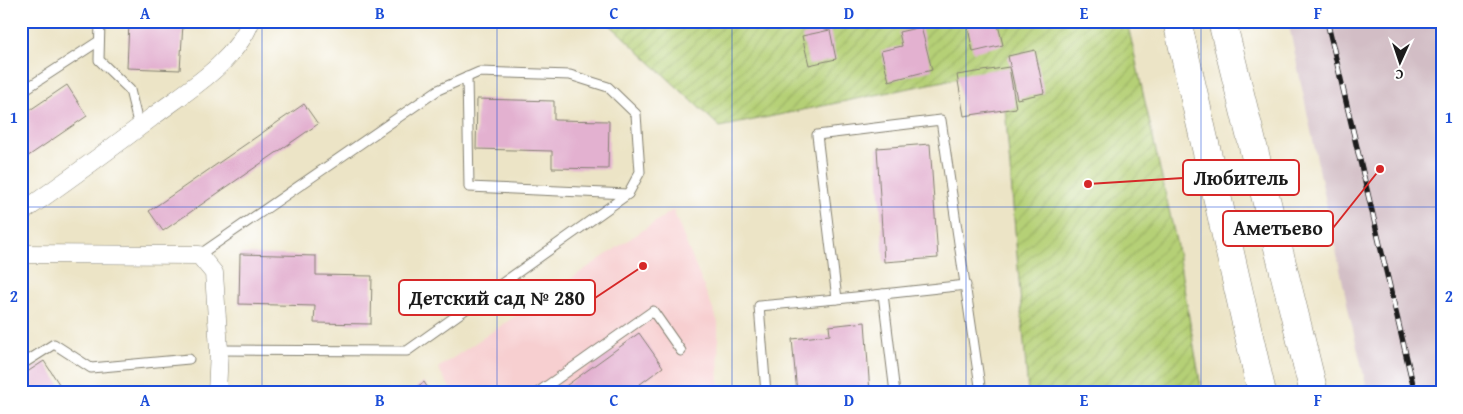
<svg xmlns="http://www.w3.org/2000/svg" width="1463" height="414" font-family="'Gentium Book Plus',serif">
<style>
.built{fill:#f7cfd0}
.railway{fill:#d2bdc5}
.garden{fill:url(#garden-furrows);stroke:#687649}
.building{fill:#e3b1d0}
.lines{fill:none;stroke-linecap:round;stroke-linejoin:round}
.lane-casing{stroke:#848071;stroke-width:11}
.street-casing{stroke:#848071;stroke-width:19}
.primary-casing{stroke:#848071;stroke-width:29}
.lane{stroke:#fff;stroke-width:9}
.street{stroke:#fff;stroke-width:18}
.primary{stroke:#fff;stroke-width:28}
.rail-casing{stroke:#1c1c1c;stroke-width:5.5}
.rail{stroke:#fff;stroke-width:4;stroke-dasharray:11;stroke-linecap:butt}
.grid{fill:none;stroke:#1d4ed8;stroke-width:1;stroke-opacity:0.55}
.leader{fill:none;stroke:#d62828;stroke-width:2}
.callout-dot{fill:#d62828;stroke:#fff;stroke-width:2}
.callout{fill:#fff;stroke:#d62828;stroke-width:2}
.callout-label{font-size:20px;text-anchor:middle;font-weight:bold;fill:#1c1c1c}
.neatline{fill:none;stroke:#1d4ed8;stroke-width:2}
.grid-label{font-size:16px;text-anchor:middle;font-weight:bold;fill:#1d4ed8}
</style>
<defs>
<pattern id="garden-furrows" width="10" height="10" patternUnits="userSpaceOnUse" patternTransform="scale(1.25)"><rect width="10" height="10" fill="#b5d076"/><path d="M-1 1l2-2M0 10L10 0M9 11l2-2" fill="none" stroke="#9bb266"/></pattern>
</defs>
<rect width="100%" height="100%" fill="#fff"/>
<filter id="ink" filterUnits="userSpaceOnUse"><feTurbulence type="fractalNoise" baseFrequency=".02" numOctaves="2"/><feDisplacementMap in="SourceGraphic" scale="10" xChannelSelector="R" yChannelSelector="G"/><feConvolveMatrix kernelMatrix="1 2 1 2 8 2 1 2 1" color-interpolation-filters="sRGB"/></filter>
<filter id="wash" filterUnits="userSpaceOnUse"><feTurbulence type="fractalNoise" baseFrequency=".0096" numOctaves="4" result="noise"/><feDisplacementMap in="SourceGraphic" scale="20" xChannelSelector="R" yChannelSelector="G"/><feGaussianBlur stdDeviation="1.12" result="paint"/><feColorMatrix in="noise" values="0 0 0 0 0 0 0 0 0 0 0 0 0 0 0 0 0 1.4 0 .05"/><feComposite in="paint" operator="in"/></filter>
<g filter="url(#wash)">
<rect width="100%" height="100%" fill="#ece4c6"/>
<polygon class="built" points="673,210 718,322 719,393 453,393 438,368"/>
<polygon class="railway" points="1288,21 1442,21 1442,393 1368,393 1350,317"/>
<polygon class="garden" points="606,21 1127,21 1176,241 1202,393 1028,393 1002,69 720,127"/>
<g id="blocks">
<g class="building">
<polygon points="129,21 195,21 195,25 183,24 180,70 127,68"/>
<polygon points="973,21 997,21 1003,45 973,52 967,23"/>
<polygon points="921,27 932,70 889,81 881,51 902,46 899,32"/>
<polygon points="830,30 836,59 809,65 802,36"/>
<polygon points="1035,50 1044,93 1017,99 1008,56"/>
<polygon points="1009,67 1016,108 964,116 957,75"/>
<polygon points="67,85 87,116 21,161 21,116"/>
<polygon points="477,99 554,101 554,120 609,121 608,169 552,168 552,151 476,149"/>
<polygon points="304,104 318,124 163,231 149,211"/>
<polygon points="930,144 938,258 884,262 877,148"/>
<polygon points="240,254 316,256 316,275 372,276 371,324 314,323 315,306 239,304"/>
<polygon points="865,322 870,393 797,393 792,339 830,335 829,326"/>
<polygon points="639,333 663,367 628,393 556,393"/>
<polygon points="44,361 65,393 21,393 21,376"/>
<polygon points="424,382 431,393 408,393"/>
</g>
</g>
</g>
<g filter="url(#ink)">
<use href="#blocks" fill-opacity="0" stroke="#848071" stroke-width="1"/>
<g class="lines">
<defs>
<g id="lane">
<polyline points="100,21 99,60 130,90 139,127"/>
<polyline points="467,77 469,187 628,194"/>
<polyline points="21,92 99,41"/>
<polyline points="199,255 438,90 479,72 570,75 608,87 636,114 640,172 628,194 407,351 219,350"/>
<polyline points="966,285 837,299 817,135 941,120 981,393"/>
<polyline points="883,294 895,393"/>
<polyline points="21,365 54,344 91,368 189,359"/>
<polyline points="537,393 653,311 681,351"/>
<polyline points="766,393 759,306 837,299"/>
</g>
<g id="street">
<path d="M 21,213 C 65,182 108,151 151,118 C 186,91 234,64 251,21"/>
<polyline points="21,254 199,255 214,273 219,350 217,393"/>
</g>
<g id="primary">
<polyline points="1177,21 1262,393"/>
<polyline points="1222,21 1314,393"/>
</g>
</defs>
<use href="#lane" class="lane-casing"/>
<use href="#street" class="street-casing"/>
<use href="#primary" class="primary-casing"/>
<use href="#lane" class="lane"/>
<use href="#street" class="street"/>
<use href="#primary" class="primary"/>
<defs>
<polyline id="rail" points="1327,21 1415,393"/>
</defs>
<use href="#rail" class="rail-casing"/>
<use href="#rail" class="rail"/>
</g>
</g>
<path class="grid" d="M 262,21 L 262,393M 497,21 L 497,393M 732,21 L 732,393M 966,21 L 966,393M 1201,21 L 1201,393M 21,207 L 1442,207"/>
<path class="leader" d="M1088 184L1183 178M1380 169L1333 228M643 266L595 298"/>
<g class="callout-dot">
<circle cx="1088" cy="184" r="5"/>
<circle cx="1380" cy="169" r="5"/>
<circle cx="643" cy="266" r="5"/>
</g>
<g class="callout">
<rect x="1183" y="160" width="116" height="35" rx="5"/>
<rect x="1223" y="211" width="110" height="35" rx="5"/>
<rect x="399" y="280" width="196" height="35" rx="5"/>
</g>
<g class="callout-label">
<text x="1241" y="185">Любитель</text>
<text x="1278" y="235">Аметьево</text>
<text x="497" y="305">Детский сад № 280</text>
</g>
<rect width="1463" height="414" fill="none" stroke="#fff" stroke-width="55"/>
<g transform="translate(1400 62) rotate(183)" stroke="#ffffff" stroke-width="4" paint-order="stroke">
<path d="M0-4L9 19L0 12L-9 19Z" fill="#1c1c1c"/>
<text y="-8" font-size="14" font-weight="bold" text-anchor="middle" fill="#1c1c1c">С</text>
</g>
<rect x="28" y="28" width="1408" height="358" class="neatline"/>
<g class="grid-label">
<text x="145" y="19">A</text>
<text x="380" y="19">B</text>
<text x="614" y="19">C</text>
<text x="849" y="19">D</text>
<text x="1084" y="19">E</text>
<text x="1318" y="19">F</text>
<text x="14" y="123">1</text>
<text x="1449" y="123">1</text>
<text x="14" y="302">2</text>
<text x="1449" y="302">2</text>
<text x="145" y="406">A</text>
<text x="380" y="406">B</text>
<text x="614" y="406">C</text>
<text x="849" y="406">D</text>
<text x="1084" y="406">E</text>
<text x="1318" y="406">F</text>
</g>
</svg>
